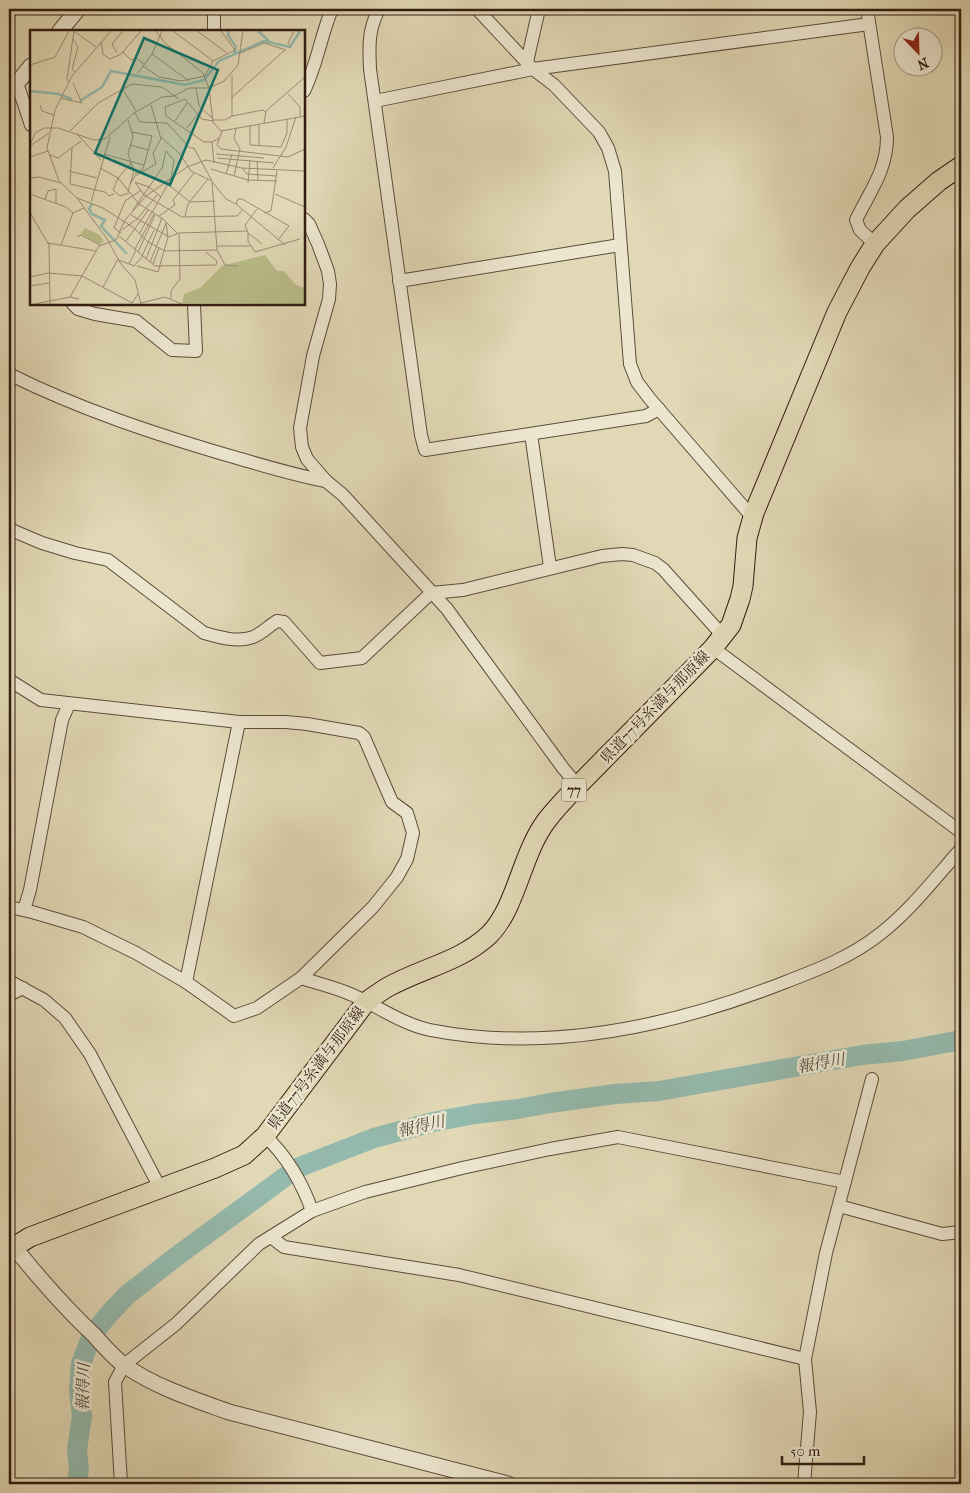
<svg xmlns="http://www.w3.org/2000/svg" width="970" height="1493" font-family="'IM FELL French Canon','Noto Serif JP',serif">
<style>
.lines{fill:none;stroke-linecap:round;stroke-linejoin:round}
.river{stroke:#94baad;stroke-width:20}
.minor-casing{stroke:#5e4b3b;stroke-width:14}
.tertiary-casing{stroke:#5e4b3b;stroke-width:17}
.primary-casing{stroke:#331c12;stroke-width:21}
.minor{stroke:#ece6cf;stroke-width:12}
.tertiary{stroke:#ece6cf;stroke-width:15}
.primary{stroke:#e1d8b5;stroke-width:19}
.labels{text-anchor:middle;dominant-baseline:central;stroke-width:5;stroke-linejoin:round;paint-order:stroke}
.shield{fill:#ece6cf;stroke:#6a594b;stroke-width:1}
.shield-label{font-size:14px;font-weight:bold;fill:#331c12}
.street-label{font-size:15px;fill:#331c12;stroke:#ece6cf}
.water-label{font-size:16px;font-style:italic;fill:#504b40;stroke:#ece6cf}
.inset-river{fill:none;stroke:#94baad;stroke-width:2.5}
.inset-road{fill:none;stroke:#9b8d74;stroke-width:1}
.view{fill:#0f766e;fill-opacity:0.15;stroke:#0f766e;stroke-width:2.5}
.inset-edge{fill:none;stroke:#331c12;stroke-width:2.5}
</style>
<rect width="100%" height="100%" fill="#e1d8b5"/>
<filter id="stains"><feTurbulence type="fractalNoise" baseFrequency=".004" numOctaves="4"/><feColorMatrix values="0 0 0 0 .2 0 0 0 0 .09 0 0 0 0 .02 0 0 0 .5 -.17"/></filter>
<radialGradient id="worn" r=".72"><stop offset=".6" stop-color="#630" stop-opacity="0"/><stop offset="1" stop-color="#630" stop-opacity=".3"/></radialGradient>
<g class="lines">
<polyline class="river" points="77,1484 79,1469 77,1450 82,1416 79,1391 81,1364 92,1335 109,1314 127,1295 177,1256 297,1168 374,1138 433,1122 475,1114 518,1109 550,1103 615,1094 659,1091 862,1055 903,1051 961,1040"/>
<defs>
<g id="minor">
<path d="M 379,9 C 368,30 369,46 370,69 L 421,435 L 425,450 L 646,416 L 659,409"/>
<polyline points="477,9 533,69 554,85 599,132 608,148 615,171 630,364 637,382 650,399 747,511 754,513"/>
<path d="M 867,9 L 887,137 C 887,170 870,191 856,220 L 860,230 L 875,244"/>
<polyline points="214,31 214,9"/>
<polyline points="527,62 539,9"/>
<polyline points="9,91 17,83 31,125"/>
<path d="M 304,91 C 317,65 321,35 332,9"/>
<polyline points="375,101 533,69 869,24"/>
<polyline points="304,219 309,224 318,244 328,271 330,284 329,299 313,356 300,428 302,447 307,459 326,481 343,495 447,609 563,768 578,786"/>
<polyline points="399,281 620,245"/>
<polyline points="73,304 78,309 95,314 136,321 172,350 196,351 194,304"/>
<path d="M 9,374 C 79,409 155,434 230,456 C 262,465 293,475 326,481"/>
<polyline points="531,434 550,567"/>
<path d="M 9,529 L 42,543 L 75,553 L 108,560 L 204,633 C 218,637 238,643 253,637 C 261,634 269,626 277,621 L 284,622 L 320,663 L 362,658 L 431,593 L 463,590 L 602,556 L 622,554 L 633,555 L 655,563 L 663,569 L 723,636"/>
<polyline points="713,648 961,832"/>
<polyline points="9,680 41,700 239,722 286,722 307,724 359,733 364,737 392,802 407,813 413,833 407,859 397,877 373,907 301,978 257,1008 234,1016 186,982 136,953 83,927 32,912 9,907"/>
<polyline points="24,910 30,890 62,720 69,704"/>
<path d="M 301,978 C 320,984 343,989 361,999 C 383,1010 406,1025 430,1030 C 548,1053 673,1026 783,983 C 817,970 851,957 880,934 C 911,910 935,878 961,849"/>
<polyline points="9,981 44,1000 65,1018 90,1054 160,1188"/>
<polyline points="186,982 239,722"/>
<polyline points="9,995 23,988"/>
<path d="M 265,1136 C 286,1155 303,1184 312,1211"/>
<polyline points="839,1206 942,1234 961,1232"/>
<polyline points="271,1237 284,1247 459,1275 805,1359"/>
<polyline points="121,1484 115,1382 124,1365 176,1324 259,1244 312,1211 365,1192 462,1168 550,1149 618,1137 845,1182"/>
<polyline points="804,1484 810,1412 805,1359 826,1253 872,1079"/>
</g>
<g id="tertiary">
<polyline points="60,31 78,9"/>
<polyline points="17,83 31,66"/>
<path d="M 14,1247 C 39,1278 65,1308 94,1335 C 103,1345 113,1357 124,1365 C 155,1387 193,1399 229,1412 L 508,1484"/>
</g>
<path id="primary" d="M 9,1254 L 14,1247 L 30,1237 L 215,1168 L 244,1155 L 265,1136 L 366,1002 C 373,997 381,991 388,987 C 422,968 460,962 489,935 C 517,907 521,854 547,820 C 564,798 585,779 604,759 C 641,722 677,685 713,648 L 731,625 L 740,599 L 743,586 L 747,538 L 754,513 L 837,312 L 860,268 L 875,244 L 907,209 L 939,181 L 961,166"/>
</defs>
<use href="#minor" class="minor-casing"/>
<use href="#tertiary" class="tertiary-casing"/>
<use href="#primary" class="primary-casing"/>
<use href="#minor" class="minor"/>
<use href="#tertiary" class="tertiary"/>
<use href="#primary" class="primary"/>
</g>
<g class="labels">
<rect class="shield" x="561.5" y="778.5" width="25" height="23" rx="4"/>
<g class="shield-label">
<text x="574" y="790">77</text>
</g>
<g class="street-label">
<text transform="translate(655 707) rotate(-46)">県道77号糸満与那原線</text>
<text transform="translate(316 1068) rotate(-53)">県道77号糸満与那原線</text>
</g>
<g class="water-label">
<text transform="translate(821 1063) rotate(-10)">報得川</text>
<text transform="translate(421 1126) rotate(-13)">報得川</text>
<text transform="translate(83 1387) rotate(-88)">報得川</text>
</g>
</g>
<g transform="translate(30 30)">
<rect width="275" height="275" fill="#e1d8b5"/>
<path d="M 55,198 L 70,205 L 74,212 L 69,214 L 53,205 L 51,203 ZM 235,225 L 247,241 L 254,241 L 266,255 L 275,258 L 275,274 L 152,273 L 154,264 L 170,258 L 192,236 Z" fill="#b9bc89"/>
<path class="inset-river" d="M 199,1 L 198,5 L 206,17 L 204,24M 228,1 L 240,12M 0,61 L 28,64 L 42,69M 50,71 L 72,57 L 81,41 L 155,55 L 174,50 L 189,31 L 234,11 L 260,17 L 270,1M 62,174 L 59,179 L 62,184 L 75,190 L 71,196 L 97,224"/>
<path class="inset-road" d="M 81,1 L 42,46 L 25,80 L 17,118 L 29,151 L 47,168 L 77,209 L 91,234 L 105,250 L 111,274M 126,1 L 135,13 L 173,43 L 179,58M 143,1 L 183,31M 167,1 L 197,23M 45,2 L 66,17M 43,9 L 48,17 L 42,39 L 45,42M 71,12 L 73,24 L 80,29 L 91,24 L 111,1M 261,18 L 258,13 L 264,1M 93,22 L 101,30 L 106,28 L 114,34M 87,23 L 82,14 L 93,1M 210,23 L 234,13 L 256,20M 122,24 L 159,51M 0,35 L 25,27 L 39,1M 113,36 L 129,47 L 151,51 L 175,46 L 183,31 L 205,20 L 191,1M 108,43 L 122,24 L 132,1M 39,52 L 37,49 L 44,1M 92,58 L 106,81M 166,58 L 169,76 L 182,88M 179,58 L 183,92 L 191,101 L 275,86M 258,64 L 270,77 L 270,86M 31,68 L 52,73 L 43,53M 201,68 L 255,20M 10,75 L 12,81 L 24,85M 105,83 L 110,92 L 137,93 L 160,118 L 164,118 L 182,151 L 187,220 L 195,235 L 208,236M 202,86 L 202,45M 183,90 L 195,90 L 202,86 L 233,80 L 235,82M 145,91 L 157,73M 183,91 L 172,89 L 155,69 L 135,77 L 136,86 L 174,112 L 182,112 L 189,108M 234,93 L 236,81 L 275,47M 229,94 L 229,116M 220,96 L 220,115 L 251,117 L 257,103 L 257,89M 157,98 L 168,84M 192,101 L 187,115 L 191,119 L 258,127 L 275,119M 39,102 L 68,73 L 102,54 L 132,57 L 149,69M 102,102 L 122,106 L 113,139 L 105,144M 48,105 L 71,130M 131,107 L 150,124 L 161,141 L 182,151M 182,112 L 184,133M 0,115 L 5,103 L 14,98 L 28,98 L 64,110 L 75,109 L 104,83 L 132,67 L 144,66 L 159,58 L 179,58 L 194,51 L 208,35 L 213,1M 100,115 L 118,120M 0,116 L 19,103M 42,118 L 40,154 L 75,162 L 79,166 L 84,164M 74,124 L 114,135M 186,124 L 234,128M 20,125 L 28,128 L 51,111M 0,127 L 18,121M 187,128 L 244,133M 227,131 L 228,150M 70,138 L 88,148 L 109,174 L 133,189 L 148,204M 212,138 L 217,144 L 247,146M 243,138 L 256,117 L 266,87M 181,139 L 218,150 L 247,151M 39,141 L 67,148M 196,144 L 202,124M 204,146 L 210,119 L 204,108 L 206,99M 0,148 L 9,147 L 31,153M 105,152 L 114,165 L 152,187 L 207,186 L 212,180M 105,152 L 119,157 L 132,138 L 136,121 L 144,130 L 141,148M 183,153 L 196,169 L 206,174 L 255,215M 218,153 L 220,130M 100,154 L 105,146 L 126,134 L 123,123 L 131,109 L 121,75M 140,156 L 160,172 L 185,171M 98,162 L 104,141 L 98,124 L 103,106 L 98,90M 99,163 L 90,166 L 83,160 L 88,148 L 101,133M 0,164 L 36,177 L 43,183M 245,164 L 275,177M 47,168 L 73,178 L 104,198 L 118,212 L 135,221 L 187,220M 15,169 L 18,161 L 26,159 L 26,173M 61,172 L 80,107M 128,172 L 142,147M 206,174 L 208,169 L 212,169 L 259,196 L 248,210M 227,179 L 215,195 L 218,203 L 232,214M 103,180 L 119,157 L 131,167M 0,183 L 19,215 L 20,274M 234,183 L 241,181 L 247,141M 101,185 L 139,207 L 149,203 L 217,201M 129,186 L 145,175 L 143,170 L 164,143M 155,186 L 158,174 L 178,149M 92,200 L 107,189 L 128,164M 91,203 L 84,198 L 95,171 L 110,161M 218,203 L 218,211 L 225,222 L 270,209M 109,204 L 128,172M 89,206 L 125,236 L 186,235 L 187,231 L 176,222M 47,207 L 51,205 L 70,215M 96,211 L 119,179M 18,213 L 66,221M 31,215 L 43,183 L 54,178M 187,216 L 220,216M 105,219 L 124,184M 108,222 L 125,185M 112,226 L 124,200M 116,229 L 132,188M 89,230 L 104,236 L 113,226M 120,232 L 136,193M 99,234 L 106,220M 123,234 L 129,218M 107,236 L 128,242 L 138,207 L 136,193M 0,247 L 18,243 L 52,246 L 102,273 L 108,264M 0,256 L 19,253M 73,257 L 88,229M 40,267 L 69,216 L 86,210 L 95,190 L 116,166 L 157,137 L 176,130 L 212,138 L 275,141M 141,269 L 141,261 L 150,249 L 149,203M 111,273 L 135,267 L 152,274M 5,274 L 40,267 L 49,269"/>
<path class="view" d="M 114,8 L 188,40 L 140,155 L 65,123 Z"/>
<rect width="275" height="275" class="inset-edge"/>
</g>
<rect width="970" height="1493" fill="none" stroke="#e1d8b5" stroke-width="30"/>
<rect x="10" y="10" width="950" height="1473" fill="none" stroke="#331c12" stroke-width="2.5"/>
<rect x="15" y="15" width="940" height="1463" fill="none" stroke="#331c12"/>
<g transform="translate(918 52) rotate(157)"><circle r="24" fill="#ece6cf" stroke="#a29583"/>
<path d="M0-4L9 19L0 12L-9 19Z" fill="#8f2418"/>
<text y="-8" font-size="14" font-weight="bold" text-anchor="middle" fill="#331c12">N</text>
</g>
<path d="M782 1456v8h82v-8" fill="none" stroke="#331c12" stroke-width="2.5"/>
<text x="790" y="1456" font-size="15" fill="#331c12" stroke="#ece6cf" stroke-width="4" paint-order="stroke">50 m</text>
<rect width="100%" height="100%" filter="url(#stains)"/>
<rect width="100%" height="100%" fill="url(#worn)"/>
</svg>
